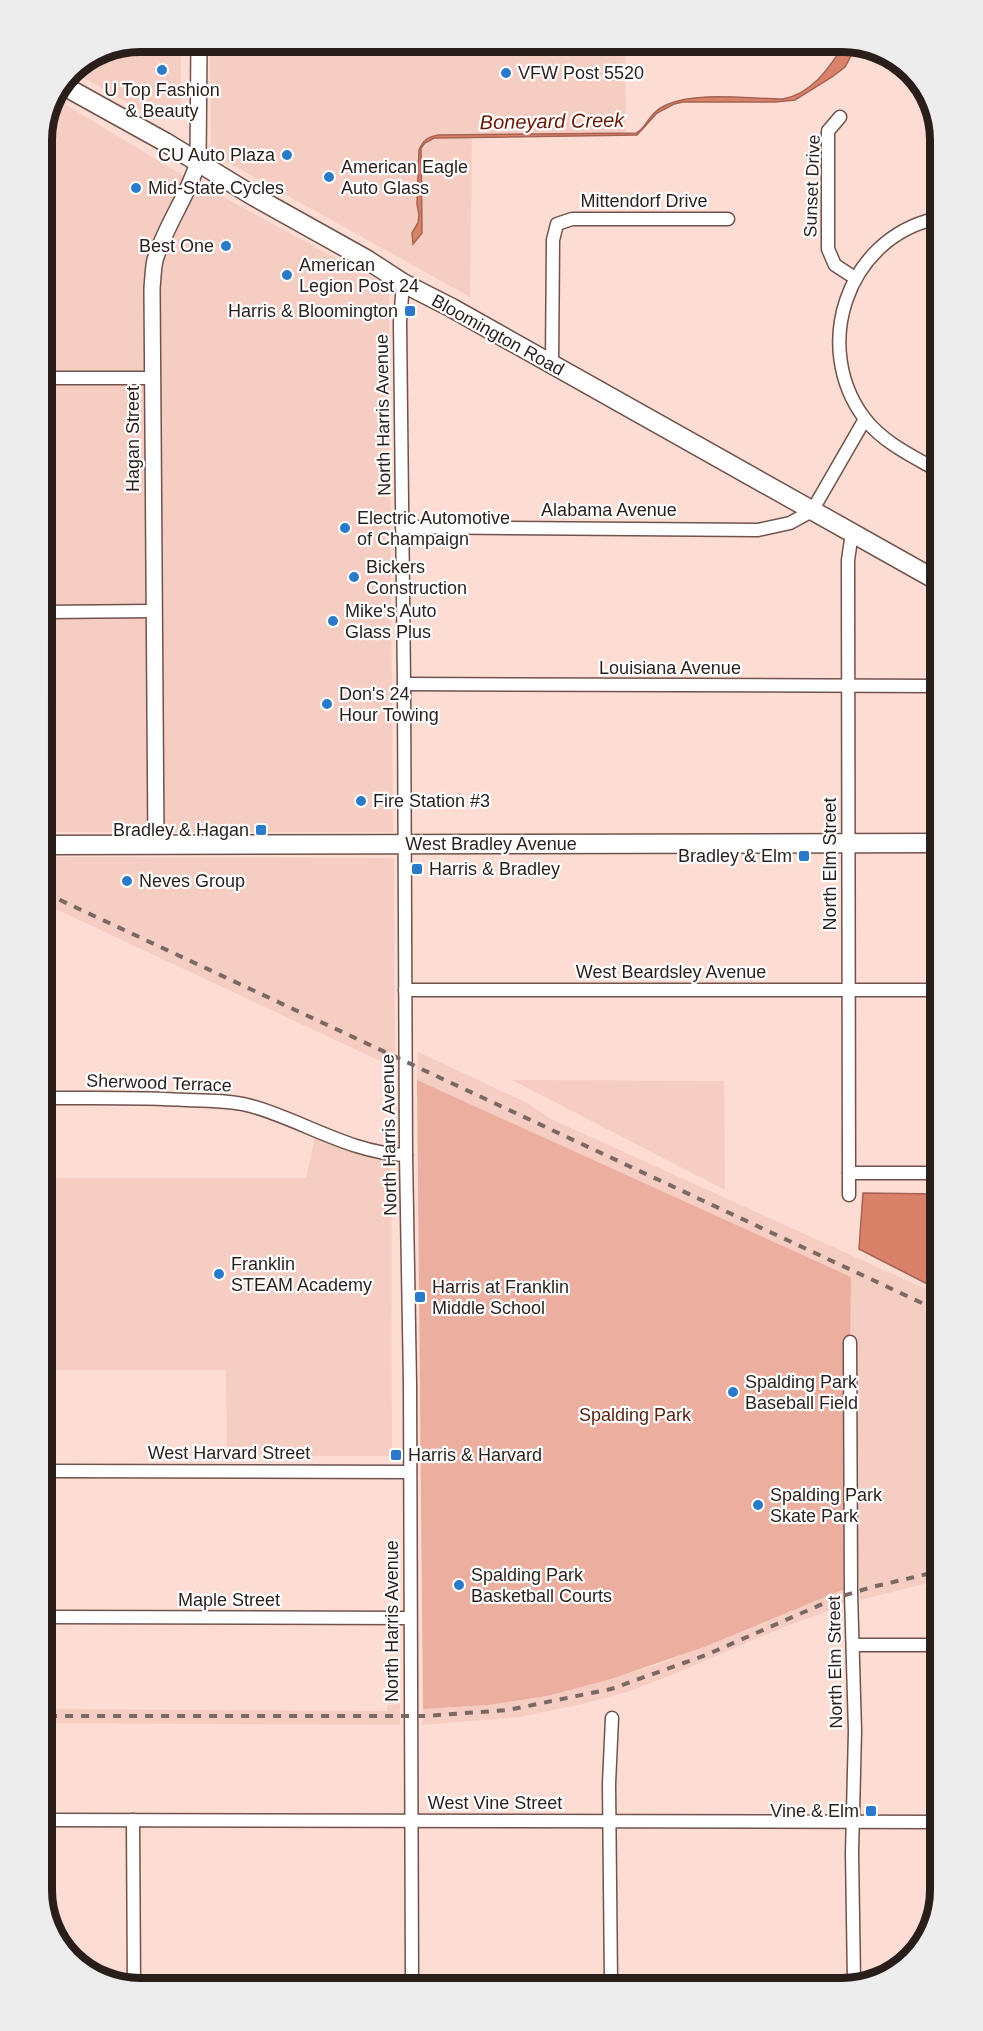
<svg xmlns="http://www.w3.org/2000/svg" width="983" height="2031" font-family="Helvetica,sans-serif">
<style>
.built{fill:#f6cdc2}
.green{fill:#ecae9e}
.water{fill:#da816a;stroke:#a56352;stroke-width:1.5}
.lines{fill:none;stroke-linecap:round;stroke-linejoin:round}
.minor-casing{stroke:#6f534c;stroke-width:15}
.tertiary-casing{stroke:#6f534c;stroke-width:18}
.secondary-casing{stroke:#6f534c;stroke-width:21}
.minor{stroke:#fff;stroke-width:12}
.tertiary{stroke:#fff;stroke-width:15}
.secondary{stroke:#fff;stroke-width:18}
.rail{stroke:#7c6863;stroke-width:4;stroke-dasharray:8 8;stroke-linecap:butt}
.poi-dot{fill:#2b7ac9;stroke:#fff;stroke-width:2}
.labels{text-anchor:middle;dominant-baseline:central;stroke-width:4.5;stroke-linejoin:round;paint-order:stroke}
.poi-label{font-size:18px;fill:#2a1e1b;stroke:#fff;text-anchor:start}
.street-label{font-size:18px;fill:#2a1e1b;stroke:#fff}
.park-label{font-size:18px;fill:#561d0f;stroke:#fff}
.water-label{font-size:20px;font-style:italic;fill:#691903;stroke:#fff}
.rim{fill:none;stroke:#2a1e1b;stroke-width:8}
</style>
<rect width="100%" height="100%" fill="#fddcd3"/>
<g class="built">
<polygon points="140,42 181,42 181,109 177,114 168,118 157,118 144,112 71,71"/>
<polygon points="210,42 621,42 625,48 626,135 472,135 470,297 211,153"/>
<polygon points="58,100 177,172 389,287 393,832 45,832 42,134"/>
<polygon points="45,857 394,858 395,1068 45,904"/>
<polygon points="418,1052 527,1103 551,1119 939,1295 940,1580 860,1600 850,1419 850,1277 417,1080"/>
<polygon points="512,1080 724,1081 725,1190"/>
<polygon points="315,1137 391,1157 392,1456 227,1456 226,1370 47,1370 46,1178 306,1178"/>
<polygon points="847,1588 847,1604 784,1627 674,1674 627,1692 582,1704 520,1717 422,1725 423,1709 488,1705 547,1696 657,1665"/>
<polygon points="400,1704 400,1725 49,1723 48,1709 387,1711 387,1705"/>
</g>
<g class="green">
<polygon points="417,1080 851,1277 847,1588 704,1647 611,1679 547,1696 488,1705 423,1709"/>
<polygon points="46,1191 49,1191 49,1363 47,1363"/>
</g>
<g class="water">
<path d="M 846,42 L 857,45 L 845,67 L 832,77 L 795,100 L 775,102 L 683,102 L 674,104 L 657,113 L 637,135 L 434,138 L 425,143 L 421,148 L 422,233 L 413,244 L 412,233 L 418,223 L 419,215 L 417,204 L 419,150 C 423,140 428,137 438,135 L 636,133 C 647,128 648,113 666,105 C 696,91 750,99 783,99 C 814,93 830,66 846,42 Z"/>
<polygon points="863,1193 938,1194 939,1290 859,1249"/>
</g>
<g class="lines">
<defs>
<g id="minor">
<polyline points="840,117 828,131 828,249 835,265 855,278"/>
<path d="M 934,219 C 846,240 811,348 865,419 C 883,442 910,455 935,469"/>
<polyline points="403,283 400,322 404,684 406,1155 410,1383 412,1986"/>
<polyline points="552,364 553,240 557,224 572,219 728,219"/>
<polyline points="43,378 152,378"/>
<polyline points="402,527 758,530 790,523 812,511 865,419"/>
<polyline points="44,612 154,611"/>
<polyline points="404,684 936,686"/>
<polyline points="405,990 937,990"/>
<path d="M 46,1098 C 93,1098 140,1097 187,1100 C 208,1101 230,1100 251,1106 C 302,1120 352,1154 406,1155"/>
<polyline points="849,1173 938,1173"/>
<polyline points="849,1195 848,560 852,533"/>
<polyline points="850,1342 851,1593 855,1731 852,1853 854,1982"/>
<polyline points="48,1471 410,1472"/>
<polyline points="48,1617 410,1618"/>
<polyline points="853,1645 940,1645"/>
<polyline points="49,1820 941,1822"/>
<polyline points="133,1820 134,1989"/>
<polyline points="611,1984 609,1784 612,1718"/>
</g>
<path id="tertiary" d="M 156,845 L 152,288 C 153,279 153,269 155,260 C 165,226 188,196 198,162 L 199,42"/>
<g id="secondary">
<polyline points="64,86 165,142 255,197 366,259 403,283 452,308 936,580"/>
<polyline points="45,845 937,843"/>
</g>
</defs>
<use href="#minor" class="minor-casing"/>
<use href="#tertiary" class="tertiary-casing"/>
<use href="#secondary" class="secondary-casing"/>
<use href="#minor" class="minor"/>
<use href="#tertiary" class="tertiary"/>
<use href="#secondary" class="secondary"/>
<g class="rail">
<polyline points="45,893 939,1311"/>
<polyline points="49,1716 425,1716 508,1710 611,1689 706,1655 836,1598 872,1587 940,1571"/>
</g>
</g>
<g class="poi-dot">
<circle cx="162" cy="70" r="6"/>
<circle cx="506" cy="73" r="6"/>
<circle cx="287" cy="155" r="6"/>
<circle cx="329" cy="177" r="6"/>
<circle cx="136" cy="188" r="6"/>
<circle cx="226" cy="246" r="6"/>
<circle cx="287" cy="275" r="6"/>
<rect x="404" y="305" width="12" height="12" rx="3"/>
<circle cx="345" cy="528" r="6"/>
<circle cx="354" cy="577" r="6"/>
<circle cx="333" cy="621" r="6"/>
<circle cx="327" cy="704" r="6"/>
<circle cx="361" cy="801" r="6"/>
<rect x="255" y="824" width="12" height="12" rx="3"/>
<rect x="798" y="850" width="12" height="12" rx="3"/>
<rect x="411" y="863" width="12" height="12" rx="3"/>
<circle cx="127" cy="881" r="6"/>
<circle cx="219" cy="1274" r="6"/>
<rect x="414" y="1291" width="12" height="12" rx="3"/>
<circle cx="733" cy="1392" r="6"/>
<rect x="390" y="1449" width="12" height="12" rx="3"/>
<circle cx="758" cy="1505" r="6"/>
<circle cx="459" cy="1585" r="6"/>
<rect x="865" y="1805" width="12" height="12" rx="3"/>
</g>
<g class="labels">
<g class="poi-label">
<text x="518" y="73">VFW Post 5520</text>
<text x="162" y="90" text-anchor="middle">U Top Fashion<tspan x="162" dy="21">&amp; Beauty</tspan></text>
<text x="275" y="155" text-anchor="end">CU Auto Plaza</text>
<text x="341" y="167">American Eagle<tspan x="341" dy="21">Auto Glass</tspan></text>
<text x="148" y="188">Mid-State Cycles</text>
<text x="214" y="246" text-anchor="end">Best One</text>
<text x="299" y="265">American<tspan x="299" dy="21">Legion Post 24</tspan></text>
<text x="398" y="311" text-anchor="end">Harris &amp; Bloomington</text>
<text x="357" y="518">Electric Automotive<tspan x="357" dy="21">of Champaign</tspan></text>
<text x="366" y="567">Bickers<tspan x="366" dy="21">Construction</tspan></text>
<text x="345" y="611">Mike's Auto<tspan x="345" dy="21">Glass Plus</tspan></text>
<text x="339" y="694">Don's 24<tspan x="339" dy="21">Hour Towing</tspan></text>
<text x="373" y="801">Fire Station #3</text>
<text x="249" y="830" text-anchor="end">Bradley &amp; Hagan</text>
<text x="792" y="856" text-anchor="end">Bradley &amp; Elm</text>
<text x="429" y="869">Harris &amp; Bradley</text>
<text x="139" y="881">Neves Group</text>
<text x="231" y="1264">Franklin<tspan x="231" dy="21">STEAM Academy</tspan></text>
<text x="432" y="1287">Harris at Franklin<tspan x="432" dy="21">Middle School</tspan></text>
<text x="745" y="1382">Spalding Park<tspan x="745" dy="21">Baseball Field</tspan></text>
<text x="408" y="1455">Harris &amp; Harvard</text>
<text x="770" y="1495">Spalding Park<tspan x="770" dy="21">Skate Park</tspan></text>
<text x="471" y="1575">Spalding Park<tspan x="471" dy="21">Basketball Courts</tspan></text>
<text x="859" y="1811" text-anchor="end">Vine &amp; Elm</text>
</g>
<g class="street-label">
<text transform="translate(812 186) rotate(-88)">Sunset Drive</text>
<text x="644" y="201">Mittendorf Drive</text>
<text transform="translate(498 335) rotate(29)">Bloomington Road</text>
<text transform="translate(383 415) rotate(-91)">North Harris Avenue</text>
<text transform="translate(133 439) rotate(-90)">Hagan Street</text>
<text x="609" y="510">Alabama Avenue</text>
<text x="670" y="668">Louisiana Avenue</text>
<text x="491" y="844">West Bradley Avenue</text>
<text transform="translate(830 864) rotate(-90)">North Elm Street</text>
<text x="671" y="972">West Beardsley Avenue</text>
<text transform="translate(159 1083) rotate(2)">Sherwood Terrace</text>
<text transform="translate(389 1135) rotate(-91)">North Harris Avenue</text>
<text x="229" y="1453">West Harvard Street</text>
<text x="229" y="1600">Maple Street</text>
<text transform="translate(392 1621) rotate(-90)">North Harris Avenue</text>
<text transform="translate(835 1662) rotate(-91)">North Elm Street</text>
<text x="495" y="1803">West Vine Street</text>
</g>
<g class="park-label">
<text x="635" y="1415">Spalding Park</text>
</g>
<g class="water-label">
<text transform="translate(552 121) rotate(-1)">Boneyard Creek</text>
</g>
</g>
<path d="M0 0H983V2031H0ZM140 52H842A88 88 0 0 1 930 140V1890A88 88 0 0 1 842 1978H140A88 88 0 0 1 52 1890V140A88 88 0 0 1 140 52Z" fill="#eeeded" fill-rule="evenodd"/>
<path class="rim" d="M140 52H842A88 88 0 0 1 930 140V1890A88 88 0 0 1 842 1978H140A88 88 0 0 1 52 1890V140A88 88 0 0 1 140 52Z"/>
</svg>
